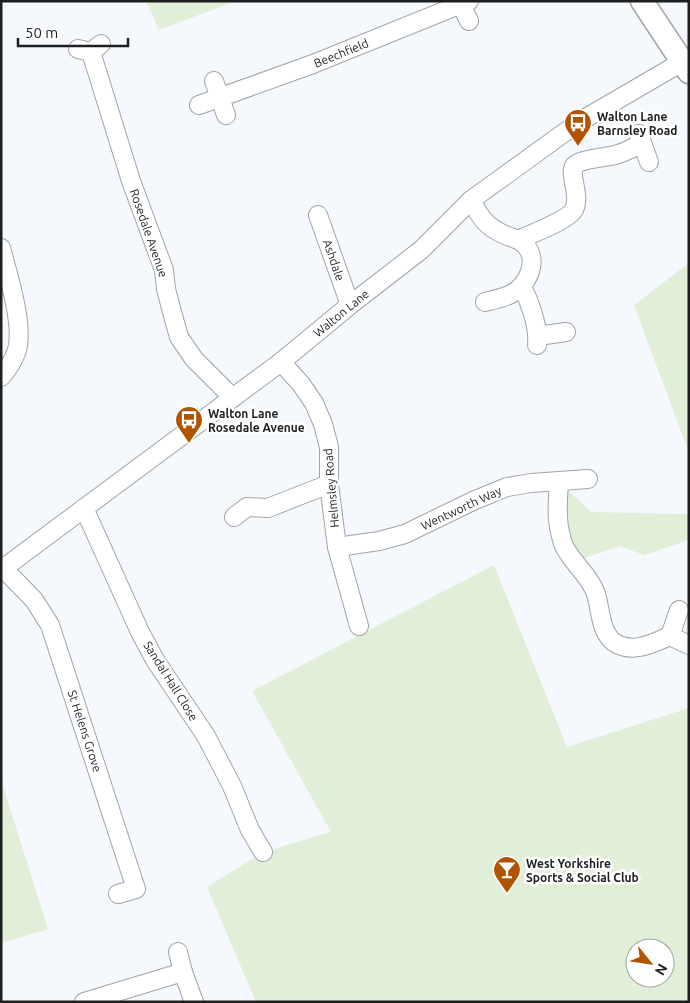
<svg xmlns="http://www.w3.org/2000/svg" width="690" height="1003" font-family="Ubuntu,sans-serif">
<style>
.green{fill:#e1eed8;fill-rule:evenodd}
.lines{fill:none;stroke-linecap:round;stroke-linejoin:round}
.minor-casing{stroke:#a0a4a7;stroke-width:20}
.major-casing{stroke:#a0a4a7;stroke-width:25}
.minor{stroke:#fff;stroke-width:18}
.major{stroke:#fff;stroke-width:22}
.labels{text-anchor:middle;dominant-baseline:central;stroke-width:5;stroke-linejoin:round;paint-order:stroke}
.street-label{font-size:12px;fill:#1d1f20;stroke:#fff}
.poi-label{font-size:12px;font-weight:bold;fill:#1d1f20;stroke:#fff;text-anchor:start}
</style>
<rect width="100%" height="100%" fill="#f5f9fd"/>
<g class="green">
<polygon points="146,1 236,1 159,30"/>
<polygon points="689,263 689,453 634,305"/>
<polygon points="559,482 591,512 689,514 689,540 644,555 620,546 575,561"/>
<path d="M 494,565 L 567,747 L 689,708 L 689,1002 L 256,1002 L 207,887 L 263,852 L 331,832 L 252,691 ZM 635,948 L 665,948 L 665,978 L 635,978 Z"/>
<polygon points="1,780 48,929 1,943"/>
</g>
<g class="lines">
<defs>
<g id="minor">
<polyline points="459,1 469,21"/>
<polyline points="78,49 91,52 101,44"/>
<polyline points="91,52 131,181 164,270 166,289 172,312 179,337 194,359 233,398"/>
<polyline points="214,81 226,115"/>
<polyline points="199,105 313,64 469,1"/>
<polyline points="639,134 649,162"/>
<path d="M 471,200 C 481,218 485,226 505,235 C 512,238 520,239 525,245 C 540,261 527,286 511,294 C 503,298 493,300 485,302"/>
<polyline points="318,215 350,305"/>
<path d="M 518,240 C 531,234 566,221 573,211 C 583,197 566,171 576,164 C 585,158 607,158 618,154 C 626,152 634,147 642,143"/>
<path d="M 1,248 C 8,274 24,325 17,350 C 14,360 8,369 1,377"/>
<path d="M 522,286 C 530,303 539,326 537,345"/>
<polyline points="538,336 566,332"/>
<polyline points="281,362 301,384 314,403 323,424 329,447 329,484 337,547 359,626"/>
<path d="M 559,482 C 558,498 556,516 560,532 C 561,536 562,542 564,546 C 573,564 590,576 596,594 C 601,610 600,633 615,643 C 634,654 653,643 670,636"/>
<polyline points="84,508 140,632 155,660 206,736 232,786 250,830 263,852"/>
<polyline points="234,517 247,507 268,508 329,484"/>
<polyline points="337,547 379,541 405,534 475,500 507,487 531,483 588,479"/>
<polyline points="3,568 34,600 50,625 136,889 118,894"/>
<polyline points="1,570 281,362 350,305 421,250 471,200 579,122 682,62"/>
<polyline points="679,610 670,636 689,645"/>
<polyline points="178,952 183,972 194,1002"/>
<polyline points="84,1002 183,972"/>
</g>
<polyline id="major" points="642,1 689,72"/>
</defs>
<use href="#minor" class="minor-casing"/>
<use href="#major" class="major-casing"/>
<use href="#minor" class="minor"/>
<use href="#major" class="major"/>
</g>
<defs>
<symbol id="bus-pin" viewBox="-11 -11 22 30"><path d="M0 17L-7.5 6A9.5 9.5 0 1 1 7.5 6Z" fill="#b15400" stroke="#fff"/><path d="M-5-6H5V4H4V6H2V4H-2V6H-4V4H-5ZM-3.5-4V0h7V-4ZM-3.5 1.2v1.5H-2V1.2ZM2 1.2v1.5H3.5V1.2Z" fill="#fff"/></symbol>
<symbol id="bar-pin" viewBox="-11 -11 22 30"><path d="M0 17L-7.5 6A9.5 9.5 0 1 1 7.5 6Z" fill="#b15400" stroke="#fff"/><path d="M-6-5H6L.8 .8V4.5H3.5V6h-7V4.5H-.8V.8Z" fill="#fff"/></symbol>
</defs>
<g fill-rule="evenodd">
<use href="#bus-pin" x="562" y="107" width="32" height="43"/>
<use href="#bus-pin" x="173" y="404" width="32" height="43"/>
<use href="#bar-pin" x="491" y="854" width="32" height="43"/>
</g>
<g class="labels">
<g class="street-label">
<text transform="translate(341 53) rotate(-22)">Beechfield</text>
<text transform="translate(149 233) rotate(71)">Rosedale Avenue</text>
<text transform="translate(334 260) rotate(71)">Ashdale</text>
<text transform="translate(341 313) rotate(-39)">Walton Lane</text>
<text transform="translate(331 488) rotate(-95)">Helmsley Road</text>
<text transform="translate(461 508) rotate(-25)">Wentworth Way</text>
<text transform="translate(171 681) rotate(58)">Sandal Hall Close</text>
<text transform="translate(85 731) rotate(72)">St Helens Grove</text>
</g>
<g class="poi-label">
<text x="597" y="116">Walton Lane<tspan x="597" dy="14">Barnsley Road</tspan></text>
<text x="208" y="413">Walton Lane<tspan x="208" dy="14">Rosedale Avenue</tspan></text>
<text x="526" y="863">West Yorkshire<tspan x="526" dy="14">Sports &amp; Social Club</tspan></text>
</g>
</g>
<rect width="690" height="1003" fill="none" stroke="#1d1f20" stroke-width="5"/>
<g transform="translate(650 963) rotate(120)"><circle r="24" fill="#ffffff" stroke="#a5a5a6"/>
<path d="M0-4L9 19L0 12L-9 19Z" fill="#b15400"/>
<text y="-8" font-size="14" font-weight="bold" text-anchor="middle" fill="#1d1f20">N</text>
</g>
<path d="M18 38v8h110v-8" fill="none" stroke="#1d1f20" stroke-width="2.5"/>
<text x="25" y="38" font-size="15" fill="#1d1f20" stroke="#ffffff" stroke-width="4" paint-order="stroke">50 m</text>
</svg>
